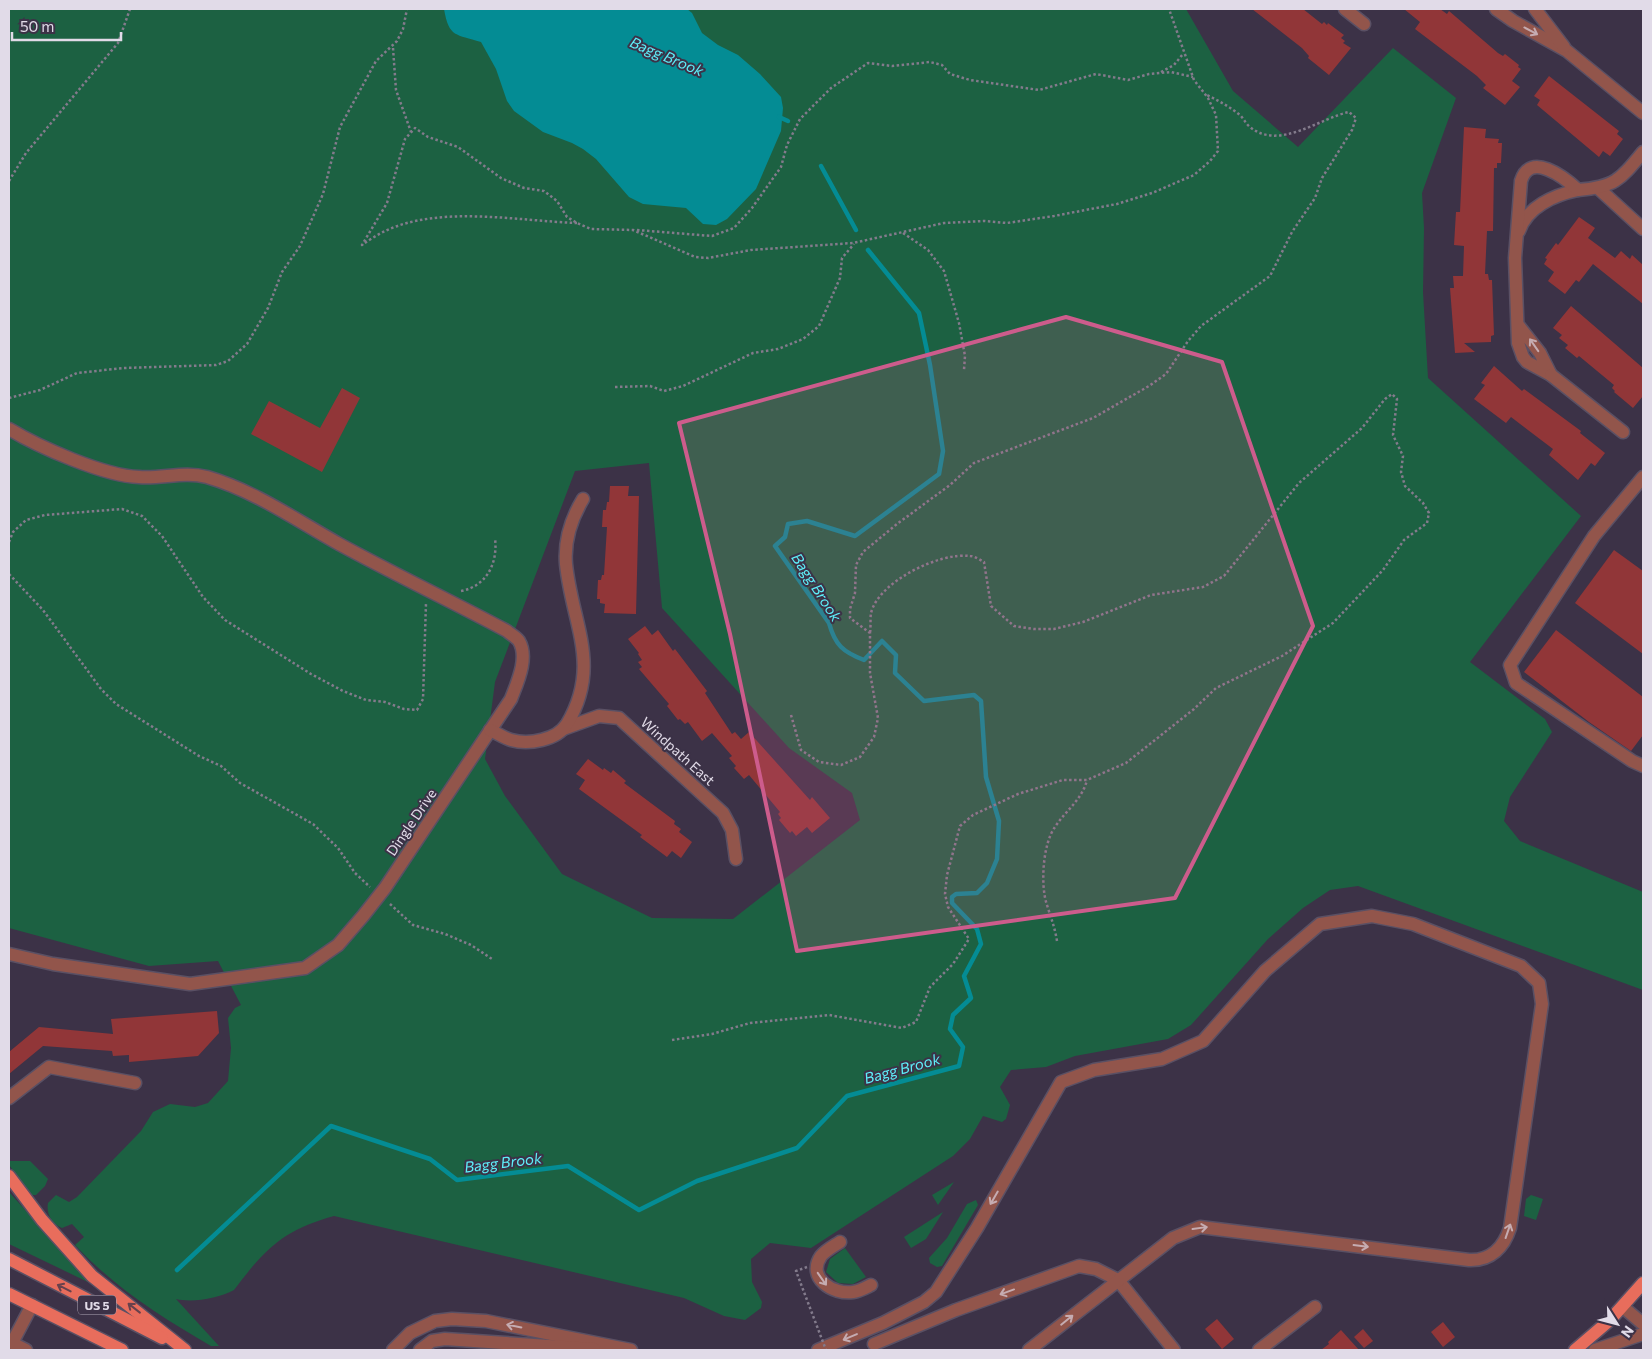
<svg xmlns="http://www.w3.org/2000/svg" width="1652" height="1359" font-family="Commissioner,sans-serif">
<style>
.green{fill:#1c6142;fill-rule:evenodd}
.water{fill:#048c94}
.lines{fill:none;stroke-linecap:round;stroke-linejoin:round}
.stream{stroke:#048c94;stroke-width:4.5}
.building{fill:#913638}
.minor-casing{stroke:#5a5064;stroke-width:15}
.major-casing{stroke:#5a5064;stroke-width:15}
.path{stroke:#837b8c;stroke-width:2.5;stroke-dasharray:2.5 2.5;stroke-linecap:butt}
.minor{stroke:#92554b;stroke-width:12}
.major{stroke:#e86d5c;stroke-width:12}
.path-bridge{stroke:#837b8c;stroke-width:2.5;stroke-dasharray:2.5 2.5;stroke-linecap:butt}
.oneway{stroke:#c5acb1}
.oneway2{stroke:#67414c}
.marked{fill:#cd5c8c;fill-opacity:0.2;stroke:#cd5c8c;stroke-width:4;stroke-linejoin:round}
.labels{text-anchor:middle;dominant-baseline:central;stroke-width:4;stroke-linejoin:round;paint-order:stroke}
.shield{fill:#3c3247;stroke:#b0a8b8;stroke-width:1}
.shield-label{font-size:12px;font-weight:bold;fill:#e1dbe8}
.street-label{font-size:14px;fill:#e1dbe8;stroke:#3c3247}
.water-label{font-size:15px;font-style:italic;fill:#5eeef8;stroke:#3c3247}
</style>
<rect width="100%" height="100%" fill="#3c3247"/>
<g class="green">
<path d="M 9,9 L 1186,9 L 1233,91 L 1298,147 L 1393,48 L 1456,98 L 1422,193 L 1424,228 L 1423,292 L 1428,378 L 1581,516 L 1470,662 L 1545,719 L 1552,732 L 1510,797 L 1504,821 L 1520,841 L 1643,892 L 1643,990 L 1358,886 L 1330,890 L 1303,908 L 1268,939 L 1191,1025 L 1168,1039 L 1075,1056 L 1046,1067 L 1011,1070 L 1000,1087 L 1010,1105 L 1006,1119 L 1002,1122 L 983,1116 L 970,1139 L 953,1156 L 811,1248 L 770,1243 L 751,1259 L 752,1282 L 762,1302 L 761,1308 L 745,1320 L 724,1316 L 684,1298 L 334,1216 C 283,1230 265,1249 234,1290 C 219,1298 193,1303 176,1299 L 219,1346 L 211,1346 C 161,1317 114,1287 75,1245 L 84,1237 L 72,1224 L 62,1228 C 52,1224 46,1214 48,1203 L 56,1195 L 69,1202 L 77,1197 L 141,1131 L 153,1112 L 170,1104 L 195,1107 L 208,1103 L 228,1081 L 231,1048 L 228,1018 L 235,1008 L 241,1005 L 218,961 L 149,966 L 9,928 ZM 649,463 L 662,608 L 789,748 L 852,793 L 860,820 L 733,919 L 652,918 L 562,874 L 505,796 L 485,759 L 495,682 L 575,471 Z"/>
<polygon points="9,1161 30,1161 48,1179 45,1186 36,1195 32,1195 9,1165"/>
<polygon points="954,1182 938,1205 932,1195"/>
<polygon points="9,1192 92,1284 9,1244"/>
<polygon points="1531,1195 1543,1199 1536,1220 1524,1216 1526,1199"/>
<polygon points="976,1200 978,1205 942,1266 937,1267 930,1263 929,1258 947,1238 967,1204"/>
<polygon points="943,1212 926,1239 911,1248 904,1237"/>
<polygon points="845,1248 866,1277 853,1284 838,1283 826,1272 830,1259"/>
</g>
<path class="water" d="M 444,9 L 687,9 L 692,13 L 702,33 L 718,45 L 738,55 L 760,74 L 781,97 L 783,108 L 781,131 L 756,189 L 727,219 L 716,225 L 703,224 L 686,208 L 643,204 L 629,197 L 596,159 L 583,149 L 572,143 L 543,132 L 514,111 L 507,101 L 496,69 L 481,42 C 456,34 449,38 444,9 Z"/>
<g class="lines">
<g class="stream">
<polyline points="779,117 788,121"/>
<polyline points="821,166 856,230"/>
<path d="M 177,1270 L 331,1126 L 430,1159 L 457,1180 L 568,1166 L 639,1210 L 697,1181 L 797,1148 L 847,1096 L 959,1066 L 963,1047 L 950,1029 L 953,1015 L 971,998 L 964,976 L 981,944 L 977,929 L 952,903 L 952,897 L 956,894 L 977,893 L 987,883 L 997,859 L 999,821 L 986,777 L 981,701 L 974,695 L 924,701 L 895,673 L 896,655 L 882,641 L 864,660 C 843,652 835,645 829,623 L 775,546 L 785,537 L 788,524 L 807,521 L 855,536 L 939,474 L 943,451 L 930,365 L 919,313 L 868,250"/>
</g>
</g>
<g class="building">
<polygon points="1252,9 1303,9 1322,24 1324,22 1327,25 1328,23 1344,35 1341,38 1345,41 1343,43 1351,48 1329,75 1308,58 1309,56 1302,48"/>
<polygon points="1404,9 1440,9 1447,14 1449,11 1498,53 1503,56 1505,54 1519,65 1518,67 1521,69 1512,81 1520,87 1505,105 1483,88 1486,85 1477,76 1415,29 1420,22"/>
<polygon points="1549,76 1619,131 1617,134 1623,139 1610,156 1603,151 1599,157 1537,105 1540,100 1534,96"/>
<polygon points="1464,127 1486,129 1485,138 1499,139 1498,143 1502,143 1501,163 1497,163 1497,168 1494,168 1493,231 1487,231 1485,274 1488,274 1489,280 1492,280 1494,335 1491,336 1491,342 1464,343 1475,352 1455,353 1450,288 1454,288 1453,276 1463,276 1464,246 1454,245 1456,212 1460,212"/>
<polygon points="1579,217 1595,228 1588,238 1615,258 1621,251 1630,259 1632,255 1643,265 1643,304 1593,264 1579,282 1576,280 1565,294 1548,281 1554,272 1544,264 1547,259 1545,258 1556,243 1558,245"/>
<polygon points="1571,306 1643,368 1643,396 1633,408 1614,392 1615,391 1612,388 1614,385 1579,356 1577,358 1565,348 1568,345 1559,338 1562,335 1553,328"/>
<polygon points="1494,366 1522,391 1524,389 1581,431 1580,433 1605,453 1595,466 1591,463 1578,480 1549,455 1553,449 1511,417 1506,423 1474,399 1485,385 1481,383"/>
<polygon points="342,388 360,398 322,472 251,434 269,401 320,428"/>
<polygon points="610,486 629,486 628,496 639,496 636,614 604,613 605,604 600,603 600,599 597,599 598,580 601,580 602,575 604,575 607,527 602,527 603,510 606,510 607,502 609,502"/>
<polygon points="1614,550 1643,571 1643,654 1575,603"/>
<polygon points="645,626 652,635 658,630 673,651 675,649 707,691 705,693 732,734 735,732 741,739 749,732 810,800 812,797 830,818 812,833 807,827 796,836 792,831 790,833 779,820 781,818 778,814 780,812 749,775 744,779 734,768 736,766 729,758 732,756 712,733 702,741 688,722 685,724 680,719 678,720 667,706 669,704 639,669 642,667 638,662 642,660 638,654 639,653 628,639"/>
<polygon points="1556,630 1643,697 1643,735 1631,751 1589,722 1524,672"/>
<polygon points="588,759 603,770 604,768 611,773 613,770 626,781 624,783 675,821 674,824 681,829 679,832 692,842 681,858 672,851 667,857 640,837 642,835 579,789 585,780 576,774"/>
<polygon points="217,1011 219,1033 198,1056 129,1062 129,1055 113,1056 112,1051 43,1046 9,1074 9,1052 39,1027 113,1034 111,1019"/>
<polygon points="1217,1319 1234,1339 1222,1349 1205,1329"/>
<polygon points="1443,1322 1455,1337 1443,1347 1431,1332"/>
<polygon points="1363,1329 1373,1341 1364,1348 1354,1337"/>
<polygon points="1341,1330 1359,1350 1321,1350 1329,1344 1328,1342"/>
</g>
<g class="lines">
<defs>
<g id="minor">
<polyline points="1345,9 1364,24"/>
<polyline points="1496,9 1513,21 1567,51 1643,113"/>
<polyline points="1535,9 1564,47"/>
<polyline points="1598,188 1643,229"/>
<path d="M 1519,231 C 1527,207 1554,195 1578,190"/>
<path d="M 1518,325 L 1540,353 L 1551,375 L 1527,362 L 1523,357 L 1518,343 L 1515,258 L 1521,181 C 1530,151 1564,177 1578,190 C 1615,187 1620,180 1643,152"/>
<polyline points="1551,375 1623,432"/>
<path d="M 9,429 C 39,447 104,476 139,477 C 162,479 184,471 207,477 C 255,491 296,520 339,544 C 394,574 451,601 507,631 C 510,634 516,637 519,641 C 529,658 517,683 511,699 L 385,888 L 363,916 L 338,945 L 305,968 L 190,984 L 53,964 L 9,954"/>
<polyline points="1643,477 1594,536 1510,665 1516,683 1632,761 1643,766"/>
<polyline points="563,729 599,716 619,718 723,813 732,830 736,859"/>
<path d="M 490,730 C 497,733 504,738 511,740 C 529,745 557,740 567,724 C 602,665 572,624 566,564 C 564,540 571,519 583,499"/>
<polyline points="9,1098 49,1067 135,1083"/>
<path d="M 840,1242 C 834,1246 826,1250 821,1256 C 806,1278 833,1295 853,1292 C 860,1291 865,1288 871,1285"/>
<polyline points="1623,1307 1643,1324"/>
<polyline points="874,1344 956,1310 1079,1266 1096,1269 1118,1280 1174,1350"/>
<polyline points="26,1350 12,1343 32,1305"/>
<polyline points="393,1350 410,1333 435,1321 452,1319 486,1321 631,1350"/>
<polyline points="420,1350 432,1341 445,1339 594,1349"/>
<path d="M 818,1350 L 883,1323 L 924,1302 L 936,1292 L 977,1228 L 1061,1082 L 1094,1070 L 1162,1059 L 1203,1041 L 1265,971 L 1320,924 L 1372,916 L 1413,924 L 1521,966 L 1539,983 L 1542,1004 L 1510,1228 C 1504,1247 1491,1261 1469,1260 L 1200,1227 L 1173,1238 L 1029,1350"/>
<polyline points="1259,1350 1315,1307"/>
<polyline points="1595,1350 1643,1334"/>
</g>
<g id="major">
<polyline points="9,1176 42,1220 92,1276 185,1350"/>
<polyline points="9,1259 162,1338"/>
<polyline points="9,1294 122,1350"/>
<polyline points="1575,1350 1610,1320 1643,1283"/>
</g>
</defs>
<use href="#minor" class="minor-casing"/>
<use href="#major" class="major-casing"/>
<g class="path">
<polyline points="393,48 396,90 411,132"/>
<polyline points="1161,72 1174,65 1183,54"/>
<polyline points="9,181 26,153 118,43 130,9"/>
<path d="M 577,223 C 518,221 440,205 385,231 C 377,235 369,240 362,245 L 387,203 L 405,139 L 415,128 L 428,137 L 458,147 L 501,178 L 524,188 L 544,191 L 557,201 L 567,217 L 577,223 L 591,229 L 633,230 L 695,257 L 708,258 L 751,250 L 853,243 L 944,223 L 984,221 L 1007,223 L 1054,216 L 1117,204 L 1152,193 L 1194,175 L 1210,161 L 1218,151 L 1216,115 L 1208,98 L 1194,80 L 1169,9"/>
<polyline points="637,230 712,236 734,228 752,208 781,167 787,145 800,119 831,88 868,63 892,66 930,62 942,65 950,74 970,80 1039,90 1096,74 1128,80 1149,74 1171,72 1193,77"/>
<polyline points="903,233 928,250 944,271 959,323 965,356 964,370"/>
<polyline points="615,387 650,386 664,391 683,386 753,353 778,349 803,339 819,326 840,278 842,258 854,244"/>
<polyline points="9,398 40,390 77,373 124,368 216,365 228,361 247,344 268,308 282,272 300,246 323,194 340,127 376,61 397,41 403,29 407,9"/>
<polyline points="9,542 13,532 26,520 45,515 122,509 142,516 162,536 203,597 225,620 311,674 343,691 366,700 385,702 404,709 417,710 423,699 426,603"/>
<polyline points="9,574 43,610 101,689 116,704 199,756 221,766 240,783 313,824 338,848 355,873 370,887"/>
<path d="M 461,591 C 487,586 498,563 495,538"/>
<path d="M 791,715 L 801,750 L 819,762 L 841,765 L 860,757 L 874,737 L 878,718 L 870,673 L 870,633 L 850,618 L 850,609 L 855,593 L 856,565 L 863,552 L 897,524 L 950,485 L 974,463 L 1093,418 L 1149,386 L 1166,374 L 1188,341 L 1201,326 L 1270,276 L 1292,232 L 1315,198 L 1322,178 L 1352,130 L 1356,118 L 1349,112 C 1320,118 1279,151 1250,127 C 1246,124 1244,119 1240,115 C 1230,107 1219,101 1207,95"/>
<polyline points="390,904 413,925 445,934 471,945 492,959"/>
<path d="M 1057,941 C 1055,928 1051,918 1047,905 C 1040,885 1043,843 1055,827 C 1066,810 1082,800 1087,780"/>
<path d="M 672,1040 L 712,1034 L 750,1023 L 829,1015 L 902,1028 L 916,1022 L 930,987 L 953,964 L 969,939 L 948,907 L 945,894 L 947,875 L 960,826 L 973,815 L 1018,794 L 1063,780 L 1087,780 L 1126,763 L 1194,709 L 1216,688 L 1282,656 L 1333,623 L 1383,570 L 1404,540 L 1427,523 L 1429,513 L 1423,503 L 1405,486 L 1401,472 L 1403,456 L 1393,435 L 1397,399 L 1392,394 L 1385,399 L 1362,428 L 1299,483 L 1224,576 L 1203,587 L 1151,595 L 1083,622 L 1054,629 L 1034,629 L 1014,626 L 991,606 L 984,562 C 980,560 975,556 970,556 C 940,552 879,581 871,613 C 870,619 871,627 870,633"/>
</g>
<use href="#minor" class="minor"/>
<use href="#major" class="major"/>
<polyline class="path-bridge" points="807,1267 796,1271 826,1350"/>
</g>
<defs><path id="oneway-shaft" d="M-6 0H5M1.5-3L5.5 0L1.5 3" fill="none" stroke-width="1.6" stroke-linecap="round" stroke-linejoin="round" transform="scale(1.25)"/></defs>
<g class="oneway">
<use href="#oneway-shaft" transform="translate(1531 31) rotate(28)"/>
<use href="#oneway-shaft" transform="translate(1534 345) rotate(-125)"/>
<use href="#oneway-shaft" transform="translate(994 1198) rotate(120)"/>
<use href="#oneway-shaft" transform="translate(1200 1228) rotate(-8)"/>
<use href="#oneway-shaft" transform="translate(1508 1231) rotate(-71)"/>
<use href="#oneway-shaft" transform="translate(1361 1246) rotate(7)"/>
<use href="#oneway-shaft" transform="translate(822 1279) rotate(55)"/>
<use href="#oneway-shaft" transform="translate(1007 1292) rotate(160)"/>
<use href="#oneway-shaft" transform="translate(1067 1320) rotate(-39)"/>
<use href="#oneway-shaft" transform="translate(514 1326) rotate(-169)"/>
<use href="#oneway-shaft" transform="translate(850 1337) rotate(157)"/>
</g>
<g class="oneway2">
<use href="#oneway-shaft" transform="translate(64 1288) rotate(-153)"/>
<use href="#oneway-shaft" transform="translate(134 1308) rotate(-142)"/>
</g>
<path class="marked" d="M 1066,317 L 1222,362 L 1313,626 L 1175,898 L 797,951 L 730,634 L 679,423 Z"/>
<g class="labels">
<rect class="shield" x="78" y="1295.5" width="38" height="19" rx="4"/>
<g class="shield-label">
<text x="97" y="1305">US 5</text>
</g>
<g class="street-label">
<text transform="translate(678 751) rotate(42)">Windpath East</text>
<text transform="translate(411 822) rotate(-56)">Dingle Drive</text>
</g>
<g class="water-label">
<text transform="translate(667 56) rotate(23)">Bagg Brook</text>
<text transform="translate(817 587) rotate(57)">Bagg Brook</text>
<text transform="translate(902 1068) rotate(-15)">Bagg Brook</text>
<text transform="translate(503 1162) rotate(-7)">Bagg Brook</text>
</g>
</g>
<rect width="1652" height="1359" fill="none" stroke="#e1dbe8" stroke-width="20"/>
<g transform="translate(1617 1324) rotate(126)" stroke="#3c3247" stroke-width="4" paint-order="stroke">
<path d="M0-4L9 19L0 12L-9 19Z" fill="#e1dbe8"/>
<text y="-8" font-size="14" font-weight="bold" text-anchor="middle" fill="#e1dbe8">N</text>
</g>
<path d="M12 32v8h109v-8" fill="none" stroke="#e1dbe8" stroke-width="2.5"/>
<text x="20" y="32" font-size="15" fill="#e1dbe8" stroke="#3c3247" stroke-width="4" paint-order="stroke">50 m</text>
</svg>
